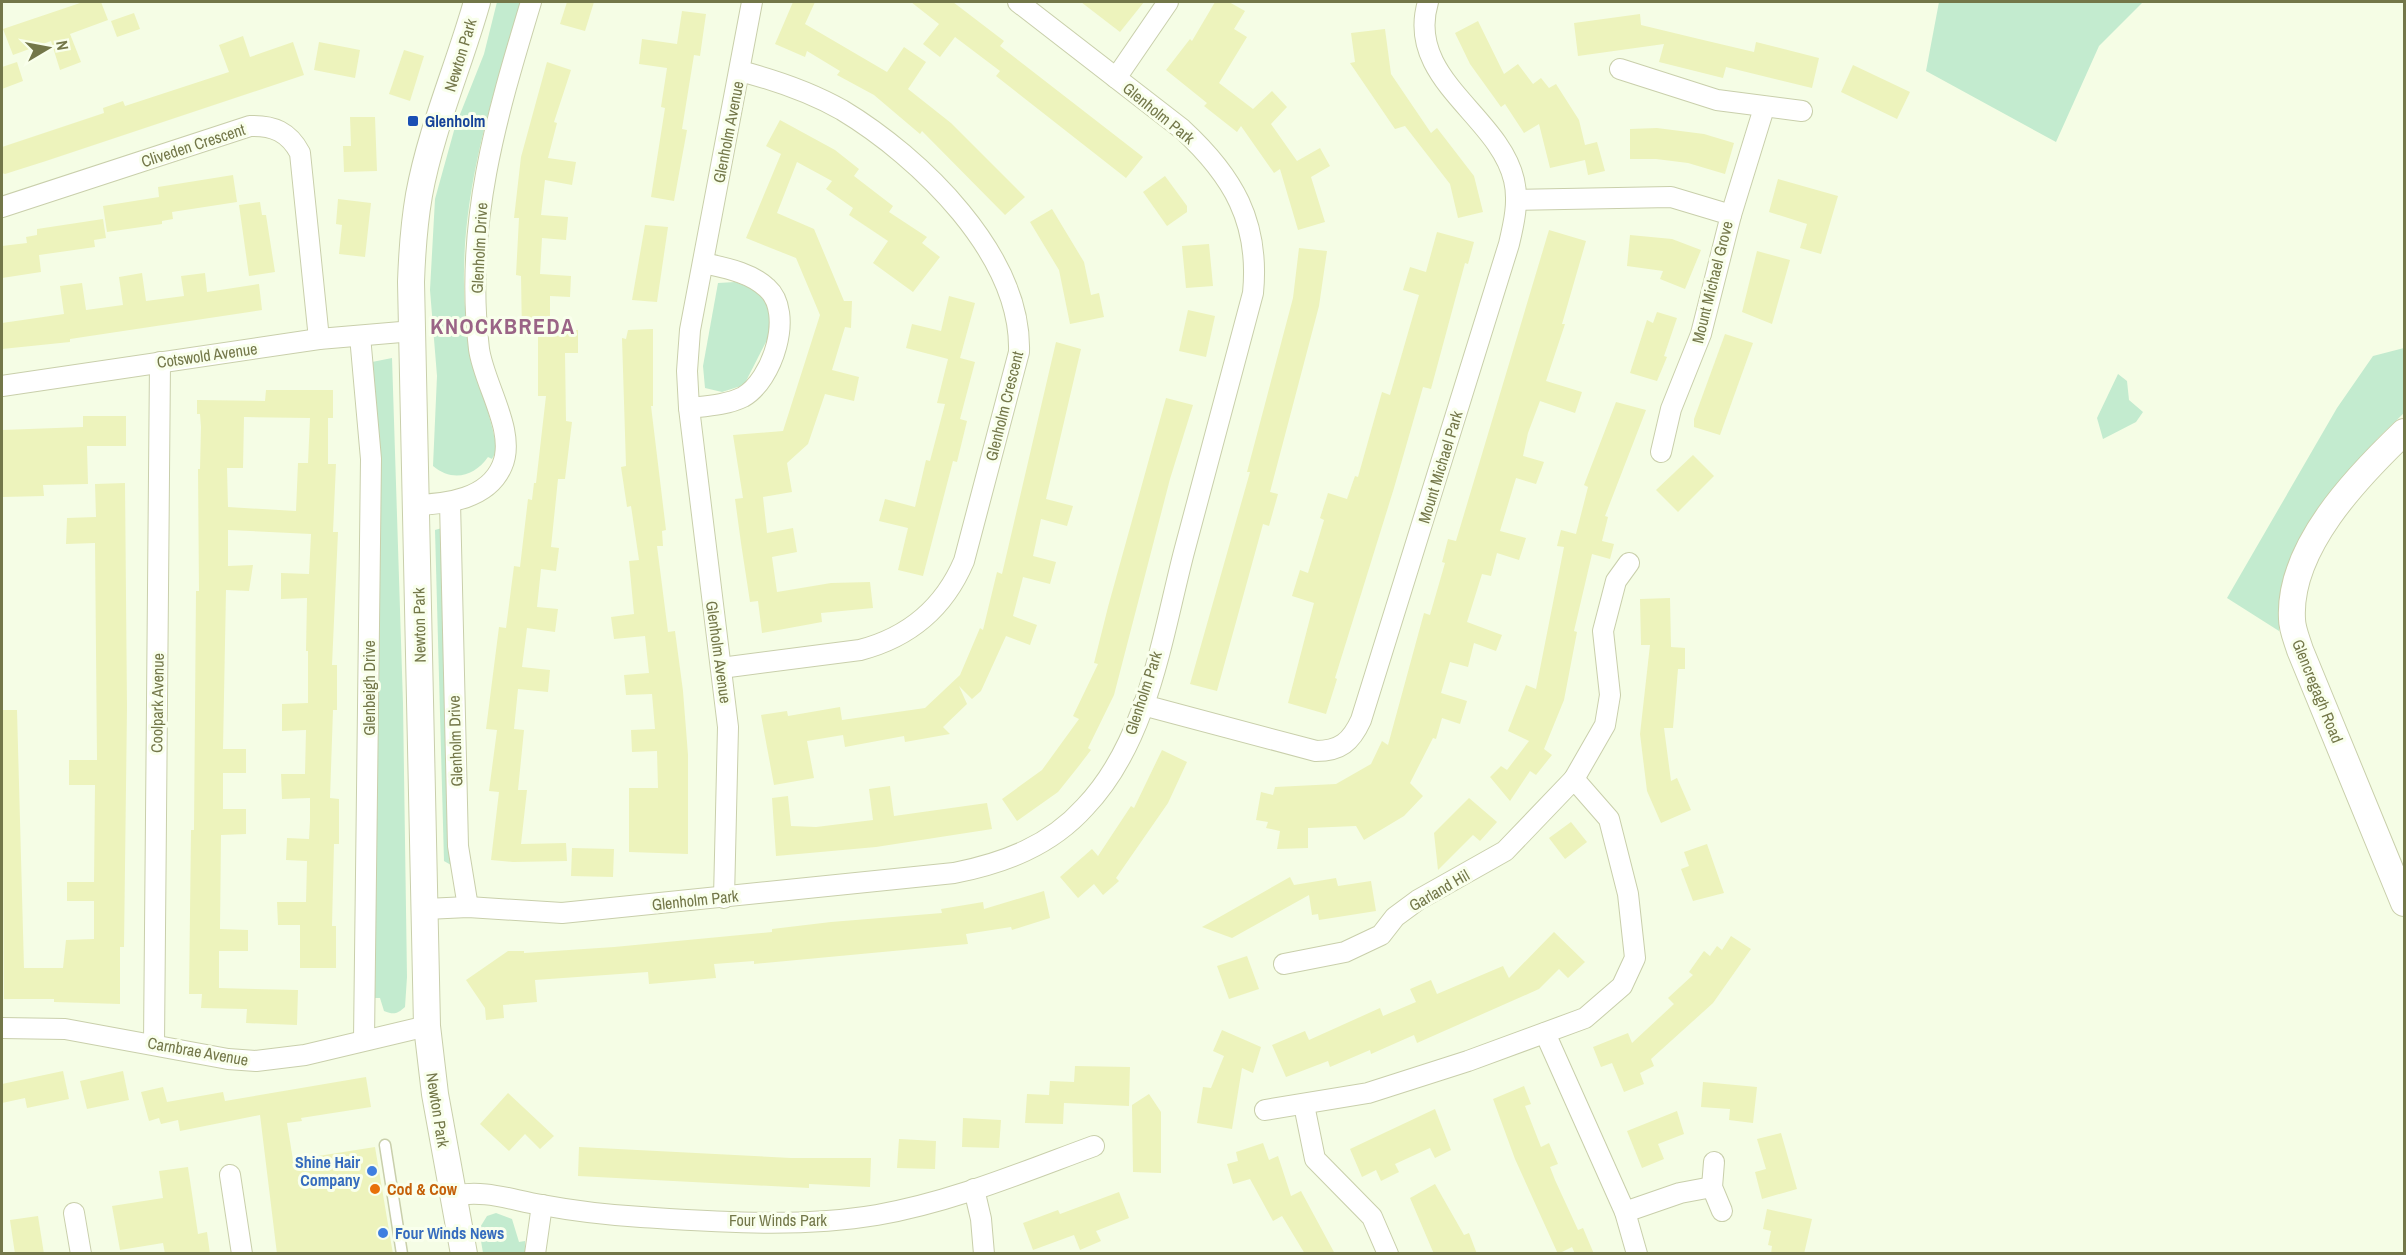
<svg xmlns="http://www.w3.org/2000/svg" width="2406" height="1255" font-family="'Archivo Narrow',sans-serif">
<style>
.green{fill:#c3ebcf}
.building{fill:#edf3bc;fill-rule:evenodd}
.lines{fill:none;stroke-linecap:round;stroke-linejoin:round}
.service-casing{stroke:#c9cfab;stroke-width:13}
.minor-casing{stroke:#c9cfab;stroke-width:22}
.tertiary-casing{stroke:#c9cfab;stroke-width:28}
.service{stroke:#fff;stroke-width:10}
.minor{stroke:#fff;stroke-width:20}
.tertiary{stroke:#fff;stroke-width:26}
.transit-dot{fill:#1a4fb4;stroke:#f9ffec;stroke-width:2}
.shop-dot{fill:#3f7fe0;stroke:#f9ffec;stroke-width:2}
.food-dot{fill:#e8710a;stroke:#f9ffec;stroke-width:2}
.labels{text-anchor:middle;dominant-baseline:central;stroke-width:6;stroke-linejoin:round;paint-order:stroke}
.street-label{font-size:16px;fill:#737749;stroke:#f9ffec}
.transit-label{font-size:16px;font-weight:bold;fill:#164399;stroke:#f9ffec;text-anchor:start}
.shop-label{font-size:16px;font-weight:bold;fill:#366cbe;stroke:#f9ffec;text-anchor:end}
.food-label{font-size:16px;font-weight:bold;fill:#c56008;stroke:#f9ffec;text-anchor:start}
.district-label{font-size:22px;font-weight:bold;letter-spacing:1.5px;fill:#9a6486;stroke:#f9ffec}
</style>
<rect width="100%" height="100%" fill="#f5fde5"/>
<g class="green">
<path d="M 497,2 L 522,2 C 489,103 455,212 466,320 C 471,364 489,406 497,449 L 492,459 L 488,457 C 474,477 452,482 433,466 L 437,376 L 430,290 L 435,199 L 455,127 L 484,54 Z"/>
<polygon points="1939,2 2143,2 2099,46 2056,142 1926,71"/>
<polygon points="735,282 751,288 767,301 772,330 744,385 722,392 705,388 703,366 718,283"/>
<polygon points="2404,348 2404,413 2378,438 2333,496 2283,597 2279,631 2227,598 2337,408 2373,356"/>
<path d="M 392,358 L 403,704 L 407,977 L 405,1007 C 397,1014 394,1015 384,1011 L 380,998 L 375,998 L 381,463 L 372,362 Z"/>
<polygon points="2118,374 2127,381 2129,400 2143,412 2136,422 2103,439 2097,418"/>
<polygon points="442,528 451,865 444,861 435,530"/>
<polygon points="496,1213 512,1219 519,1242 525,1241 525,1253 483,1253 479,1229 487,1216"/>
</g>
<g class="building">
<polygon points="83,2 101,2 108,20 70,34 81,62 60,70 51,41 13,55 3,29"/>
<polygon points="567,2 594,2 585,31 560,24"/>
<polygon points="793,2 815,2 805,24 887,72 904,47 926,62 908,89 951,123 1025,197 1005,215 922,131 920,134 874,95 837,75 840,71 807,51 805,57 775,44"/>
<polygon points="911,2 953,2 1004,41 1000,46 1143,157 1126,178 996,76 1000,71 955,37 940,57 923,44 939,24"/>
<polygon points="1081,2 1144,2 1120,32"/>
<polygon points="1215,2 1229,2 1245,11 1234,29 1247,37 1219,83 1253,109 1272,91 1287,107 1271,124 1297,161 1320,148 1330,166 1311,177 1325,222 1298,230 1280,169 1274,173 1241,126 1237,132 1204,106 1207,103 1166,70 1190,39 1192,41"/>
<polygon points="682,11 706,14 700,56 694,55 682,129 687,130 674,201 651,197 665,108 661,107 667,68 639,64 642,39 677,44"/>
<polygon points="134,13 140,29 117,37 111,21"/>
<polygon points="1640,14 1641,25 1699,39 1754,52 1756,42 1819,58 1812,88 1726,67 1723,78 1659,62 1664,44 1578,56 1574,23"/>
<polygon points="1478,21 1504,74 1518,64 1533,84 1541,78 1549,88 1556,84 1579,120 1585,145 1597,142 1605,171 1588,175 1585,160 1550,168 1539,124 1524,133 1505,104 1501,107 1470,64 1455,33"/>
<polygon points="1385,29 1391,74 1431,133 1437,128 1474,176 1483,212 1458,218 1450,184 1405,126 1395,129 1350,63 1355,62 1351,33"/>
<polygon points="243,36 250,57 293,42 304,75 46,161 5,174 2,173 2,147 104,113 103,108 123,101 125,106 229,72 219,45"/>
<polygon points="319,42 360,50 355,78 314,70"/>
<polygon points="404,50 424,56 410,101 389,94"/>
<polygon points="17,62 23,81 2,89 2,67"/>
<polygon points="547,62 571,70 554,122 557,123 548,158 576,162 572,185 545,180 541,215 568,217 566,240 542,238 540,274 571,276 570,297 550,296 550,330 578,330 578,353 565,353 566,421 572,422 565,479 558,479 551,547 559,548 556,571 541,569 537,607 558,609 555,632 527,628 522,667 550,670 548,692 518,689 514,729 524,730 518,790 527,790 521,844 566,843 567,861 513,862 491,860 499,792 489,791 497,730 486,729 499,627 506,628 514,566 520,567 528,499 532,500 534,483 536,483 546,396 538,396 538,336 522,336 521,276 516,275 519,218 514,218 521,157"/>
<polygon points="1853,65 1910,92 1897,119 1841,92"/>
<polygon points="350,117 375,117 377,171 344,172 343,146 351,146"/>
<polygon points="780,120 835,150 859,169 854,176 893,206 889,212 927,237 922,243 940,257 913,292 873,263 888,241 849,215 853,208 826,189 832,181 797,162 777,213 814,229 844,301 852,301 851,328 845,327 832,370 859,377 854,401 825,394 808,444 787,463 792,492 763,497 767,533 793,528 797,552 772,557 777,592 831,583 870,582 873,608 821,613 822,622 762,633 758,601 750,602 741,543 735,499 743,498 733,435 783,431 820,315 796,258 746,238 781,154 766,146"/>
<polygon points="1657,128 1704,134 1734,143 1725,174 1688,163 1656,159 1630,159 1630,129"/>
<polygon points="233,175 237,202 172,212 173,219 162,221 162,224 107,232 103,206 159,197 158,187"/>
<polygon points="1165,176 1187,206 1187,212 1167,226 1143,192"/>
<polygon points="1778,179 1838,196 1821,254 1800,248 1807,224 1769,212"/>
<polygon points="338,199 371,203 365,257 339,254 342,225 336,224"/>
<polygon points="260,202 262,215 266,215 275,272 249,276 239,205"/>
<polygon points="1052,209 1084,262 1091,295 1099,293 1104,317 1070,324 1059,270 1030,222"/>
<polygon points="103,219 106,238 94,240 95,247 39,255 41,272 2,278 2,246 27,243 26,237 37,235 37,229"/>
<polygon points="645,225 668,227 657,302 632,300"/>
<polygon points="1549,230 1586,241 1562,324 1565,324 1546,381 1582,392 1575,413 1540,401 1528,433 1523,456 1544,462 1536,484 1516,478 1500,531 1526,538 1519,560 1497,553 1491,576 1482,574 1467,622 1502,635 1496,651 1474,643 1468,667 1450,662 1441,693 1467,701 1460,724 1442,718 1436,739 1433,738 1410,783 1423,796 1404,816 1364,840 1356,826 1308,828 1308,848 1277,849 1280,831 1266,828 1268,822 1256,820 1261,792 1273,795 1275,787 1336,784 1371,764 1382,741 1388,745 1424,613 1430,615 1445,563 1442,562 1448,539 1456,541"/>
<polygon points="1437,232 1474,242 1468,264 1465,263 1431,389 1423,387 1394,488 1335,678 1337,679 1326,714 1288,703 1314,603 1292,596 1300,570 1308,573 1324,520 1320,518 1328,493 1347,499 1355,476 1358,477 1382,392 1390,395 1419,295 1403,290 1410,267 1426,272"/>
<polygon points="1630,235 1672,239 1701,250 1685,289 1660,279 1663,271 1627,266"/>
<polygon points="1209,244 1213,286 1186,288 1182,246"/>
<polygon points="1299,248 1327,251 1319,306 1270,492 1278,494 1269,526 1263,524 1217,691 1190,684 1250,472 1247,472 1293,298"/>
<polygon points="1757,251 1790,260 1772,324 1742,312"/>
<polygon points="142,273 146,301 184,296 181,276 205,273 207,292 259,284 262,310 70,339 70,342 2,349 2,323 64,314 60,286 82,283 86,310 123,305 119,277"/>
<polygon points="949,296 975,303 960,358 975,362 960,419 967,421 957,462 953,461 923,576 898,570 908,528 879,521 885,499 915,507 926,460 930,461 945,404 937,403 948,359 906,348 912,324 941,331"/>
<polygon points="1188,310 1215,316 1206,357 1179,351"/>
<polygon points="1657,312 1677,318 1664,356 1667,357 1657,381 1630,373 1647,320 1653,323"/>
<polygon points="653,329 653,406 651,406 666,530 662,531 663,546 657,546 668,632 675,631 683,691 688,755 688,854 629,852 629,788 658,788 657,751 632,752 631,730 655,729 652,694 626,695 624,675 649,673 645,636 614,639 611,617 634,614 629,561 639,560 631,506 627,507 621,467 626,466 622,338 626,339 628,330"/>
<polygon points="1725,334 1753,343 1720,435 1694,427 1694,419"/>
<polygon points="1056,342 1081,349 1046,499 1073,506 1067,526 1041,519 1033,556 1056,562 1050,584 1023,577 1013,616 1037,625 1030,645 1006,636 981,691 972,699 959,686 967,704 943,727 950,734 905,742 904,736 845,747 843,735 807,741 814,778 774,785 761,715 787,711 788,716 840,707 842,720 925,708 960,675 980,628 983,630 997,572 1002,574"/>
<path d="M 266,390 L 333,390 L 333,418 L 328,418 L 328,464 L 336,464 L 333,532 L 338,532 L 332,665 L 337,665 L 337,710 L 333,710 L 330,798 L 339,799 L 339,844 L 334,844 L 333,884 L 332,926 L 336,926 L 336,968 L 300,968 L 300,925 L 278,925 L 277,902 L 306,902 L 307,861 L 286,860 L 287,838 L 309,839 L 310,821 L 310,798 L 282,799 L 281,774 L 305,774 L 306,730 L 282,731 L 282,704 L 308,703 L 308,651 L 306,651 L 307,598 L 281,599 L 281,573 L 309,574 L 311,534 L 228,530 L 228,566 L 253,565 L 249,591 L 226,590 L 223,749 L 246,749 L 246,773 L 223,773 L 223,809 L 246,809 L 246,834 L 221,835 L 220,929 L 248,930 L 248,951 L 219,951 L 219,988 L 298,990 L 297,1025 L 246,1023 L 247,1009 L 201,1008 L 202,994 L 189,994 L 191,830 L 194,830 L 196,591 L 199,591 L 198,469 L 200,469 L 201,427 L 200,414 L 197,414 L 197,400 L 265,401 ZM 244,417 L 310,418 L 308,463 L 298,463 L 296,511 L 228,507 L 227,468 L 243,468 Z"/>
<polygon points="1166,398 1193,405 1170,479 1114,695 1088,748 1091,750 1078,767 1058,792 1017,821 1002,799 1042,770 1079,719 1073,716 1098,664 1094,663 1108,607"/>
<polygon points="1616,402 1646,410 1605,516 1608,517 1602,541 1614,544 1610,559 1592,554 1574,631 1577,632 1564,700 1544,749 1552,755 1536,775 1530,771 1510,801 1490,777 1501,766 1507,770 1529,741 1508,731 1526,685 1536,689 1564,547 1557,546 1561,530 1576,534 1588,487 1584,485"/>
<polygon points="83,416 126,416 126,446 87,446 88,484 43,485 44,496 2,497 2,430 83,427"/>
<polygon points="1693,455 1714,476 1678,512 1656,490"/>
<polygon points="125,483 127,707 124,947 120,947 120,1004 54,1002 54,999 4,999 2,710 17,710 24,968 63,968 66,940 94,939 94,901 67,901 67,882 94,882 95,785 69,785 69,760 97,760 95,543 66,544 67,518 96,517 95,484"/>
<polygon points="1670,598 1671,647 1685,648 1685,669 1678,669 1673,728 1664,728 1671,781 1677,778 1691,810 1661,823 1647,791 1640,734 1650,645 1641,645 1640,599"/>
<polygon points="1162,750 1187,762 1168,803 1116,878 1119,881 1103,895 1094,884 1078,898 1060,877 1092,849 1098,856 1131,806 1134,808"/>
<polygon points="890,786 894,816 987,803 992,829 876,847 776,856 772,798 788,796 791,826 816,827 873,820 869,789"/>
<polygon points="1469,798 1497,822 1480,841 1473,835 1438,870 1434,833"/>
<polygon points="1571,822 1587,842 1565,859 1549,838"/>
<polygon points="1707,844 1724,893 1693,901 1681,869 1689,866 1684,852"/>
<polygon points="572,848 614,849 613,877 571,876"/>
<polygon points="1290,877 1294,885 1336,878 1338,886 1371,881 1376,911 1319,920 1318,914 1312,915 1309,895 1232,938 1202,927"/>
<polygon points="1044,891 1050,918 1012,930 1011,927 966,934 968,944 754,964 754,961 714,964 716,978 649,984 648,972 535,980 537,1002 503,1005 504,1018 486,1020 485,1008 466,980 508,951 524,951 524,953 614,947 772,932 772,929 831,922 942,913 941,909 983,902 984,909"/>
<polygon points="1554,932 1585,962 1568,978 1559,969 1539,989 1417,1043 1414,1035 1371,1054 1370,1050 1330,1067 1328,1061 1286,1077 1272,1045 1305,1031 1309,1040 1380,1008 1383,1016 1416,1002 1410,989 1431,980 1437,994 1503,966 1509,978"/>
<polygon points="1731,936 1751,949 1713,1003 1651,1059 1654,1066 1640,1073 1644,1084 1624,1092 1612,1063 1601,1067 1593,1047 1628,1033 1632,1043 1674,1004 1668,998 1693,975 1689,972 1704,951 1710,956 1717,946 1722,950"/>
<polygon points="1247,956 1259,989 1229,999 1217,966"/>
<polygon points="1222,1030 1261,1047 1253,1073 1242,1068 1232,1129 1197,1123 1203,1087 1211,1088 1224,1056 1213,1051"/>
<polygon points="1075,1066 1130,1067 1129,1106 1064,1103 1063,1124 1025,1123 1027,1094 1049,1095 1050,1081 1074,1082"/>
<polygon points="63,1071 69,1099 27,1108 25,1098 2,1103 2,1084"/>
<polygon points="123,1071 129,1100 87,1109 80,1081"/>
<polygon points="366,1077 371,1107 301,1118 302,1121 287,1123 293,1160 375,1147 393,1254 277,1254 260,1115 180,1131 178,1120 161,1124 159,1118 149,1121 141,1092 163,1087 167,1102 223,1092 225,1101"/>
<polygon points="1703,1082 1757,1087 1753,1123 1729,1120 1730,1109 1701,1107"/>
<polygon points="1524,1086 1531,1104 1525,1106 1541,1147 1549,1143 1558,1164 1550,1167 1555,1180 1578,1230 1583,1228 1594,1254 1575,1254 1572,1247 1558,1254 1515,1159 1493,1099"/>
<polygon points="508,1093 554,1136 540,1149 525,1134 509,1151 480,1124"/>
<polygon points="1149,1094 1161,1112 1161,1173 1133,1172 1132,1105"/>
<polygon points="1435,1109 1451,1150 1435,1158 1430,1148 1395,1164 1399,1172 1381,1181 1376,1170 1362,1177 1350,1149"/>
<polygon points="1677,1111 1684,1134 1658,1144 1664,1159 1642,1168 1627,1131"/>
<polygon points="963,1118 1001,1120 999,1148 962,1147"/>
<polygon points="1781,1133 1797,1189 1762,1199 1755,1172 1766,1169 1757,1139"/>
<polygon points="899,1139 936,1141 935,1169 897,1168"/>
<polygon points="1263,1143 1269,1160 1278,1156 1291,1196 1301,1191 1335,1254 1305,1254 1282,1216 1273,1221 1250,1179 1233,1184 1227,1164 1238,1161 1236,1152"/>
<polygon points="579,1147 791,1158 871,1158 870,1187 809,1184 809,1188 578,1176"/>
<polygon points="188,1167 198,1234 207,1232 210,1254 165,1254 163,1243 120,1250 112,1206 163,1198 159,1171"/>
<polygon points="1435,1184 1464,1235 1469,1233 1477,1254 1434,1254 1410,1198"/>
<polygon points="1119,1192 1129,1218 1096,1231 1101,1241 1080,1250 1074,1235 1033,1250 1023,1223 1058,1210 1060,1214"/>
<polygon points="1767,1209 1812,1219 1804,1254 1771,1254 1772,1246 1768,1245 1771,1231 1763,1229"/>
<polygon points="38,1216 44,1254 15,1254 10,1220"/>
</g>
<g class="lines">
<defs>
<polyline id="service" points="385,1145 402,1254"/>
<g id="minor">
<polyline points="1620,69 1717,100 1802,111"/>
<polyline points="1116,78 1168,2"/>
<polyline points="1516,200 1671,197 1731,215 1701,334 1671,409 1661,452"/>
<path d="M 2,207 L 250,126 C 273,125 289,132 300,153 L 319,339"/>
<polyline points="1731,215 1764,108"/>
<polyline points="360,336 371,459 364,1040"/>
<polyline points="2,386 319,339 413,331"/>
<path d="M 689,408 C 706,406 727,405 743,397 C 772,381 795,313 767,288 C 750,272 725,268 703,263"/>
<polyline points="450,502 458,846 468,907"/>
<path d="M 416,505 C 447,504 488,499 502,466 C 517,432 484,385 479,349 C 464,225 496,118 531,2"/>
<path d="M 721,668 L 860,650 C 910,637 944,608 964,561 L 1019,352 C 1022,255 920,157 842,110 C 810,92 775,80 740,71"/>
<path d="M 1143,705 L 1316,751 C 1340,751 1351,742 1361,720 L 1509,244 C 1514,223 1519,201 1514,180 C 1499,115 1405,79 1428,2"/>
<polyline points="1574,779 1605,725 1610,695 1603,631 1616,581 1629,563"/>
<polyline points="724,898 728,727 689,408 687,371 690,330 752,2"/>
<path d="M 426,909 L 468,907 L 562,913 L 954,873 C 1004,863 1050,846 1085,807 C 1148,741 1162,637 1184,552 C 1207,465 1230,379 1253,293 C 1260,222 1233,176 1182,129 L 1018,2"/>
<polyline points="2,1028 65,1029 228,1059 256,1061 305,1055 427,1026"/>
<polyline points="1545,1033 1625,1212 1637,1254"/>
<polyline points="154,1044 160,362"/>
<polyline points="1304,1105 1315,1159 1372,1217 1388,1254"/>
<polyline points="1265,1110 1368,1093 1468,1061 1585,1018 1622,986 1635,958 1628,894 1609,819 1574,779 1505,851 1418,900 1395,917 1381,935 1345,952 1284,964"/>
<polyline points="1714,1162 1712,1187 1722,1211"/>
<polyline points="230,1175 242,1254"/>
<polyline points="974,1189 981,1219 984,1254"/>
<path d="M 453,1196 C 484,1189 511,1200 542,1205 C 574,1211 608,1215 641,1217 C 719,1222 800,1228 877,1215 C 952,1202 1023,1172 1094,1146"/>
<polyline points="1625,1212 1680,1193 1712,1187"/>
<polyline points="74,1213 81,1254"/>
<polyline points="535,1254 542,1205"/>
</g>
<g id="tertiary">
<path d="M 2404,432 C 2357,477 2288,548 2292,619 C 2292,629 2297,640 2300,650 L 2404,903"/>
<path d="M 464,1254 L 435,1094 L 427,1026 L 411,282 C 412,253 414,224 419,195 C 431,129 459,66 477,2"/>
</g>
</defs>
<use href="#service" class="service-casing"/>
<use href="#minor" class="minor-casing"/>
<use href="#tertiary" class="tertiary-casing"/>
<use href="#service" class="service"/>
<use href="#minor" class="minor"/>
<use href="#tertiary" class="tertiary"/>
</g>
<rect class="transit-dot" x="407" y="115" width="12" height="12" rx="3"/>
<g class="shop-dot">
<circle cx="372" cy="1171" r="6"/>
<circle cx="383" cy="1233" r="6"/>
</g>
<circle class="food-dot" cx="375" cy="1189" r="6"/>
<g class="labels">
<g class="street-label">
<text transform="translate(460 55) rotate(-73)">Newton Park</text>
<text transform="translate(1159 113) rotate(39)">Glenholm Park</text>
<text transform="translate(728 132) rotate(-79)">Glenholm Avenue</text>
<text transform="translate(193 145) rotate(-18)">Cliveden Crescent</text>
<text transform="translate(479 248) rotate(-87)">Glenholm Drive</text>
<text transform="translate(1712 282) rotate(-76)">Mount Michael Grove</text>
<text transform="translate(207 355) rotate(-8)">Cotswold Avenue</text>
<text transform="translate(1004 406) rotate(-76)">Glenholm Crescent</text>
<text transform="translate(1440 467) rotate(-73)">Mount Michael Park</text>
<text transform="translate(419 625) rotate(-91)">Newton Park</text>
<text transform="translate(719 652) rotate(82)">Glenholm Avenue</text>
<text transform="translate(369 688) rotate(-90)">Glenbeigh Drive</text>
<text transform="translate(2318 691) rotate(68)">Glencregagh Road</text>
<text transform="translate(1143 693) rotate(-72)">Glenholm Park</text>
<text transform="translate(157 703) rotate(-89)">Coolpark Avenue</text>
<text transform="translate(455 741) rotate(-92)">Glenholm Drive</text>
<text transform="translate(1439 890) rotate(-30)">Garland Hil</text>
<text transform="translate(695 900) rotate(-6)">Glenholm Park</text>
<text transform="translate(198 1051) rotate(10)">Carnbrae Avenue</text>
<text transform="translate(438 1110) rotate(81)">Newton Park</text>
<text x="778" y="1220">Four Winds Park</text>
</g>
<g class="transit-label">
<text x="425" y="121">Glenholm</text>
</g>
<g class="shop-label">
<text x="360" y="1162">Shine Hair<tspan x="360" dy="18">Company</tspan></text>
<text x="395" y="1233" text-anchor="start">Four Winds News</text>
</g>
<g class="food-label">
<text x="387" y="1189">Cod &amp; Cow</text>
</g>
<g class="district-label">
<text x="503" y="326">KNOCKBREDA</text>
</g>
</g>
<rect width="2406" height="1255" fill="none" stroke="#737749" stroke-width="6"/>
<g transform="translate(48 48) rotate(80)" stroke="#f9ffec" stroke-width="4.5" paint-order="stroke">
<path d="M0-4.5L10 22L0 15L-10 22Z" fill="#737749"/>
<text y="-9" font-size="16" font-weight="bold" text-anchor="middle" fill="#737749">N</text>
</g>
</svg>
